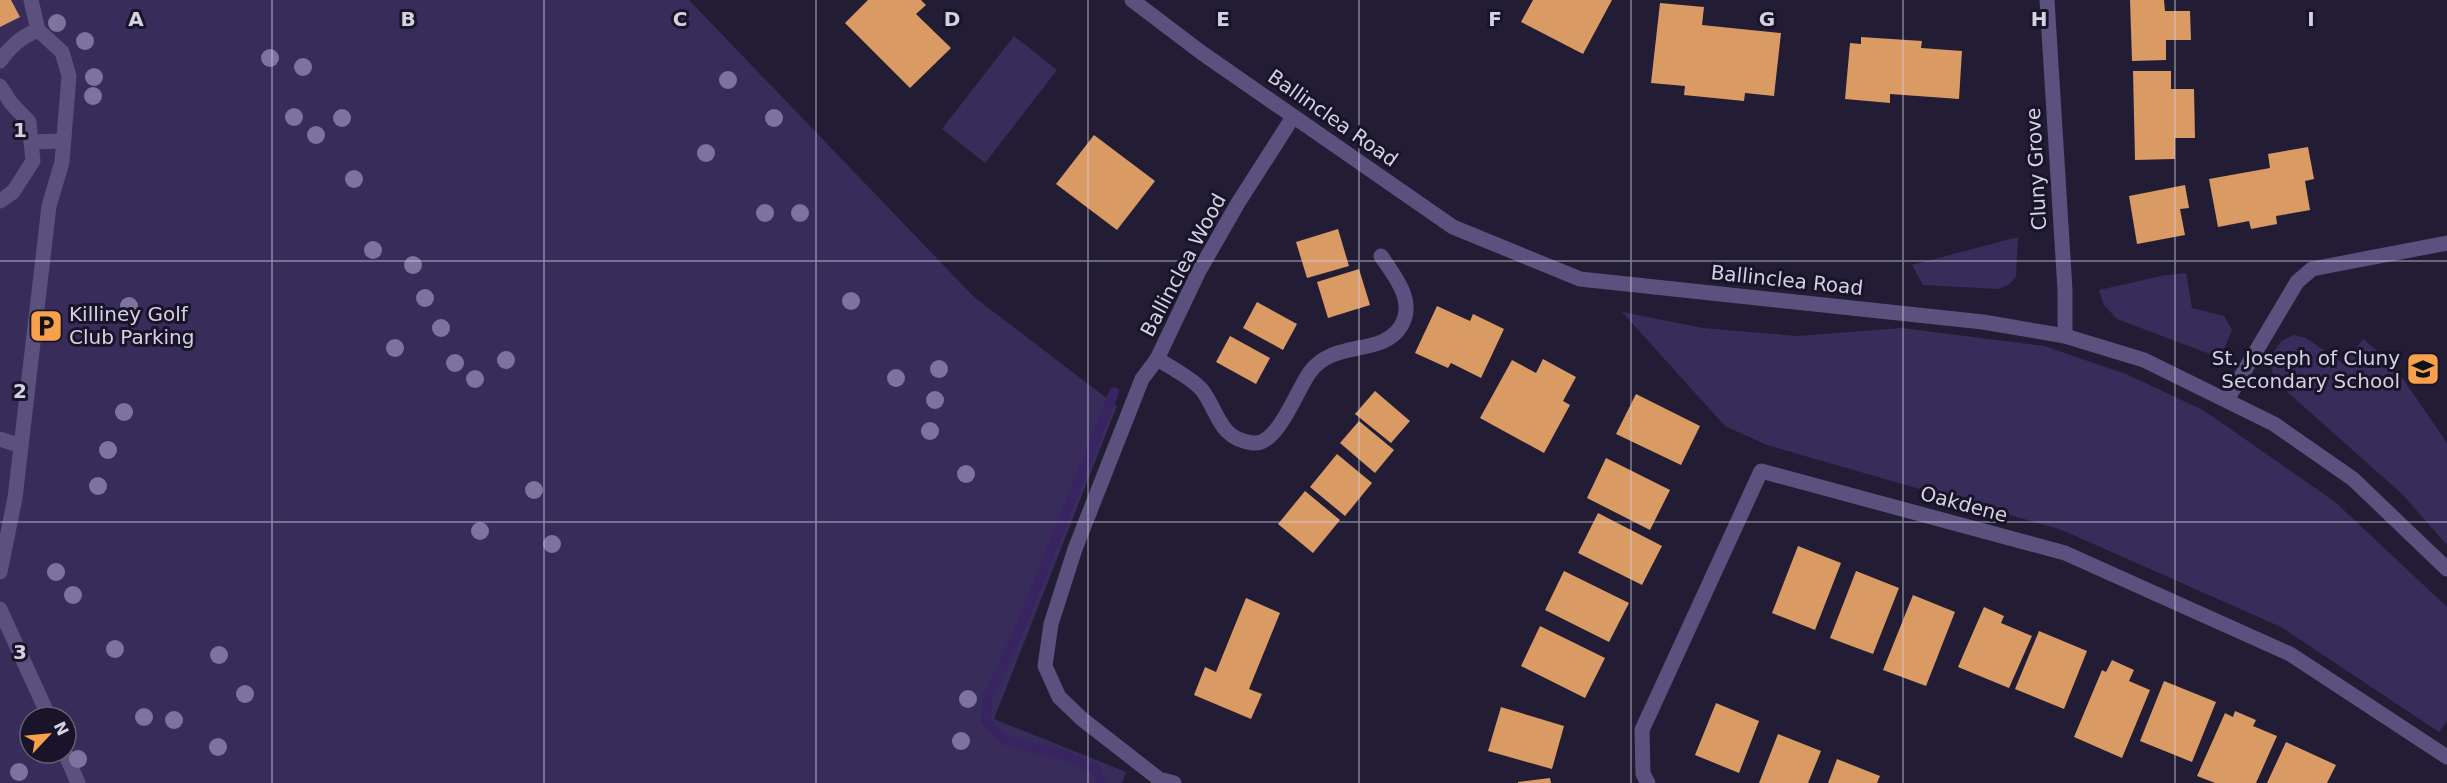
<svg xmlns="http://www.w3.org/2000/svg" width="2447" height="783" font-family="'DejaVu Sans',sans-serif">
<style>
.green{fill:#382d5a;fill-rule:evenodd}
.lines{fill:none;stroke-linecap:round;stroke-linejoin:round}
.stream{stroke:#372461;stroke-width:10}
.building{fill:#da9a64}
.service{stroke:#5b517e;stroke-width:15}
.minor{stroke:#5b517e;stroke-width:15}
.tertiary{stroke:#5b517e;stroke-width:15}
.tree{fill:#7c749e}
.grid{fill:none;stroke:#d4d2e1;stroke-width:1.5;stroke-opacity:0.55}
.labels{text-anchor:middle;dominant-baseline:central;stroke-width:6;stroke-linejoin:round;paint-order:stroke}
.street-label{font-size:20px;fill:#d4d2e1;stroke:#191429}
.poi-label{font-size:20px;fill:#d4d2e1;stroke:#191429;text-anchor:start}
.grid-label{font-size:20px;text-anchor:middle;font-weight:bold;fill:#d4d2e1;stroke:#191429;stroke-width:6;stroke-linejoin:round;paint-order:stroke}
</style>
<rect width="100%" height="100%" fill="#221d34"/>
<g class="green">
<path d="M 0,0 L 689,0 L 974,297 L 1117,406 L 994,719 L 1126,772 L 1122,783 L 0,783 ZM 30,717 L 66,717 L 66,753 L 30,753 Z"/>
<polygon points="1014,36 1057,70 985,163 942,129"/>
<polygon points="2018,237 2016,277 2008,285 1998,289 1923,285 1912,265"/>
<polygon points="2186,273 2192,308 2224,316 2232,330 2224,349 2210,354 2117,319 2104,305 2099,290 2166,275"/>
<polygon points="1622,312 1703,328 1797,336 1902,328 2044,346 2126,374 2203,410 2334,501 2447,607 2447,721 2439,732 2281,627 2062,530 1767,445 1725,426"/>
<polygon points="2294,335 2306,338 2344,364 2363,339 2392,363 2447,443 2447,545 2402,494 2275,381 2269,360 2281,341"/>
</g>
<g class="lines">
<polyline class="stream" points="1103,783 1095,768 1060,754 1005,740 986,721 987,698 1017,636 1114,392"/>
</g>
<g class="building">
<polygon points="0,0 11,0 20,17 0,27"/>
<polygon points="868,0 921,0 926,5 916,14 951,48 910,88 845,23"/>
<polygon points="1533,0 1612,0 1583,54 1521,22"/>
<polygon points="2130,0 2164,0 2165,11 2190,11 2191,40 2166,40 2166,60 2132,61"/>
<polygon points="1660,3 1704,7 1702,25 1781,33 1774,96 1745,93 1744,101 1684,95 1685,86 1651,83"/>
<polygon points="1861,37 1922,41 1921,48 1962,51 1959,99 1890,94 1890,103 1845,99 1850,43 1861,44"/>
<polygon points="2133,71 2171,71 2171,89 2194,89 2195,138 2175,138 2175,159 2135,160"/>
<polygon points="1094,135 1155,181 1117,230 1056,184"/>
<polygon points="2308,147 2314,179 2305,181 2310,210 2276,216 2277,224 2251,229 2249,221 2218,227 2209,179 2270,168 2268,154"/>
<polygon points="2185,185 2189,208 2180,209 2185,235 2137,244 2129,196"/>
<polygon points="1338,229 1349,266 1307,278 1296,242"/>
<polygon points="1359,269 1370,305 1328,318 1317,282"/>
<polygon points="1257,302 1297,324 1283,350 1243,328"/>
<polygon points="1437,306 1470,321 1473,314 1504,329 1481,378 1451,363 1448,368 1415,353"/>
<polygon points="1230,336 1270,358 1256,384 1216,362"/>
<polygon points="1543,359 1576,377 1563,401 1570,405 1544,453 1480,418 1512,360 1536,373"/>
<polygon points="1375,391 1410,421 1391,443 1355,414"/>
<polygon points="1636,394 1700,426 1681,465 1616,434"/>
<polygon points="1359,421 1394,450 1375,473 1340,443"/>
<polygon points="1337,454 1372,483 1345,516 1310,487"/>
<polygon points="1606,458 1670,490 1650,530 1587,498"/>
<polygon points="1305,491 1340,520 1313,553 1278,524"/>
<polygon points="1598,513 1662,546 1642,585 1578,553"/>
<polygon points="1798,546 1841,563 1815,630 1772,613"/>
<polygon points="1564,571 1629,603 1609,642 1545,610"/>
<polygon points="1856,571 1899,588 1873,654 1830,638"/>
<polygon points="1913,595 1955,612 1926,686 1883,670"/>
<polygon points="1246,598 1280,613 1249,689 1262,694 1251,719 1194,695 1205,667 1216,672"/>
<polygon points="1984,607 2004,616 2001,623 2032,636 2009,688 1958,667"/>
<polygon points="1540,626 1605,658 1585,698 1521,666"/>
<polygon points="2039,631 2087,651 2064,709 2015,689"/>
<polygon points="2112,660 2134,670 2129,681 2150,690 2122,758 2074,737 2102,670 2106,672"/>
<polygon points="2164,681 2216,702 2192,762 2140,741"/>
<polygon points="1716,703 1759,721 1739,773 1695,755"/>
<polygon points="1501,707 1564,726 1552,769 1488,751"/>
<polygon points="2235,711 2256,720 2253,726 2277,736 2256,783 2215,783 2197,776 2225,713 2233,717"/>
<polygon points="1778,734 1821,751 1808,783 1759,783"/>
<polygon points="2286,742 2336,765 2327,783 2267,783"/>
<polygon points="1837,759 1880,776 1877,783 1828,783"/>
<polygon points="1550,778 1551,783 1518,783 1518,782"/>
</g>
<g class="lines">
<g class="service">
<path d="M 0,61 C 11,46 21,37 38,30"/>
<polyline points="0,86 11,103 29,122 33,161 13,192 0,201"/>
<polyline points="31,142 63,141"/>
<polyline points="1157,359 1142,379 1075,549 1051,624 1045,666 1059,697 1082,719 1159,779 1174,783"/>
<polyline points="2227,400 2297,282 2312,269 2447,243"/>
<polyline points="0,439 21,446"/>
<polyline points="0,572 15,498 49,206 62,162 69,76 62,52 38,30 31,0"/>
<polyline points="0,609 49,717"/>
<polyline points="65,753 78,783"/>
</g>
<g class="minor">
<polyline points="2047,0 2065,290 2065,336"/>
<path d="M 1293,117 L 1238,203 L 1199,271 L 1157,359 C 1169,366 1193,379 1202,390 C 1218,410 1218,439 1253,443 C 1278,446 1297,389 1310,372 C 1334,339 1382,357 1401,326 C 1416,301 1395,277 1381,256"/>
<polyline points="1648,783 1643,774 1642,730 1761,471 2065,553 2290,654 2447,757"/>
</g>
<polyline class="tertiary" points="1132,0 1202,53 1453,227 1580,279 1983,322 2065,336 2144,360 2274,424 2353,479 2447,569"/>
</g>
<g class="tree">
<circle cx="57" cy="23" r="9"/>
<circle cx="85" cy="41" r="9"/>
<circle cx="270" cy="58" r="9"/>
<circle cx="303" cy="67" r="9"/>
<circle cx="94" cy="77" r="9"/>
<circle cx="728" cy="80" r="9"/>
<circle cx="93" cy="96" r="9"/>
<circle cx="294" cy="117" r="9"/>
<circle cx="342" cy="118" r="9"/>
<circle cx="774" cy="118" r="9"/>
<circle cx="316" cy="135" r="9"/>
<circle cx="706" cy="153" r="9"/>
<circle cx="354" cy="179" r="9"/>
<circle cx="765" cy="213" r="9"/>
<circle cx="800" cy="213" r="9"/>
<circle cx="373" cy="250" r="9"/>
<circle cx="413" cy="265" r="9"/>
<circle cx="425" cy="298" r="9"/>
<circle cx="851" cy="301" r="9"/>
<circle cx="129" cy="306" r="9"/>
<circle cx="441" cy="328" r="9"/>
<circle cx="395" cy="348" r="9"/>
<circle cx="506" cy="360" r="9"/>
<circle cx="455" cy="363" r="9"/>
<circle cx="939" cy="369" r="9"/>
<circle cx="896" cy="378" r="9"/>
<circle cx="475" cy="379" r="9"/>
<circle cx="935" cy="400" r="9"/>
<circle cx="124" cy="412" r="9"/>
<circle cx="930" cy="431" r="9"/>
<circle cx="108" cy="450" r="9"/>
<circle cx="966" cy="474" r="9"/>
<circle cx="98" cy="486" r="9"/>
<circle cx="534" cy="490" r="9"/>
<circle cx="480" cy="531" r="9"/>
<circle cx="552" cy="544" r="9"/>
<circle cx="56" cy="572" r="9"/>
<circle cx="73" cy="595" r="9"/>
<circle cx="115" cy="649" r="9"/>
<circle cx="219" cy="655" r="9"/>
<circle cx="245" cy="694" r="9"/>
<circle cx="968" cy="699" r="9"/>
<circle cx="144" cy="717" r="9"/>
<circle cx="174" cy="720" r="9"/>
<circle cx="961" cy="741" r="9"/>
<circle cx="218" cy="747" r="9"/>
<circle cx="78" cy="759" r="9"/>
<circle cx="19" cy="772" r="9"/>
</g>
<path class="grid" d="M 272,0 L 272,783M 544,0 L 544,783M 816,0 L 816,783M 1088,0 L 1088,783M 1359,0 L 1359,783M 1631,0 L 1631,783M 1903,0 L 1903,783M 2175,0 L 2175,783M 0,261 L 2447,261M 0,522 L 2447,522"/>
<defs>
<symbol id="parking-square" viewBox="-11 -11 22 22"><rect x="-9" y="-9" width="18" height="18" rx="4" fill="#f9a04d" stroke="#191429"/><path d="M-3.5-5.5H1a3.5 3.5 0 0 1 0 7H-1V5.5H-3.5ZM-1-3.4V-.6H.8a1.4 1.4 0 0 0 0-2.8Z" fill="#111"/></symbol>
<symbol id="school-square" viewBox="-11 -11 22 22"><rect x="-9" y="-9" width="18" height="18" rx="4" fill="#f9a04d" stroke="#191429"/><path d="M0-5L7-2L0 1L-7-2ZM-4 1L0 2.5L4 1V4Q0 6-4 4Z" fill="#111"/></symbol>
</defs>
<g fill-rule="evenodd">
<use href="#parking-square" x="27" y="307" width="38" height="38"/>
<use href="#school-square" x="2404" y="350" width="38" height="38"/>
</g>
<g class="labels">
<g class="street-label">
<text transform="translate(1333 118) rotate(35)">Ballinclea Road</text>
<text transform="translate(2036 169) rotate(-93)">Cluny Grove</text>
<text transform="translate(1183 265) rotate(-62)">Ballinclea Wood</text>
<text transform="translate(1787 280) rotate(6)">Ballinclea Road</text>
<text transform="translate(1964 504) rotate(15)">Oakdene</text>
</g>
<g class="poi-label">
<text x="69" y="314">Killiney Golf<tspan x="69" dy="23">Club Parking</tspan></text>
<text x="2400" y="358" text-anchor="end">St. Joseph of Cluny<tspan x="2400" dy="23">Secondary School</tspan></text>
</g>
</g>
<g class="grid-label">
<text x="136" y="26">A</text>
<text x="408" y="26">B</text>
<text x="680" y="26">C</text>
<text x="952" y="26">D</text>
<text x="1223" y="26">E</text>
<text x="1495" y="26">F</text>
<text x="1767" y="26">G</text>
<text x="2039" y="26">H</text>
<text x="2311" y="26">I</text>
<text x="20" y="137">1</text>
<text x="20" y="398">2</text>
<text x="20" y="659">3</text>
</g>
<g transform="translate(48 735) rotate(64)"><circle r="28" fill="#191429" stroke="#646073" stroke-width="1.5"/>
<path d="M0-4.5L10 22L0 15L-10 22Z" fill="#f9a04d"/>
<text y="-9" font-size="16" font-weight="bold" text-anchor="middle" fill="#d4d2e1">N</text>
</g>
</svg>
